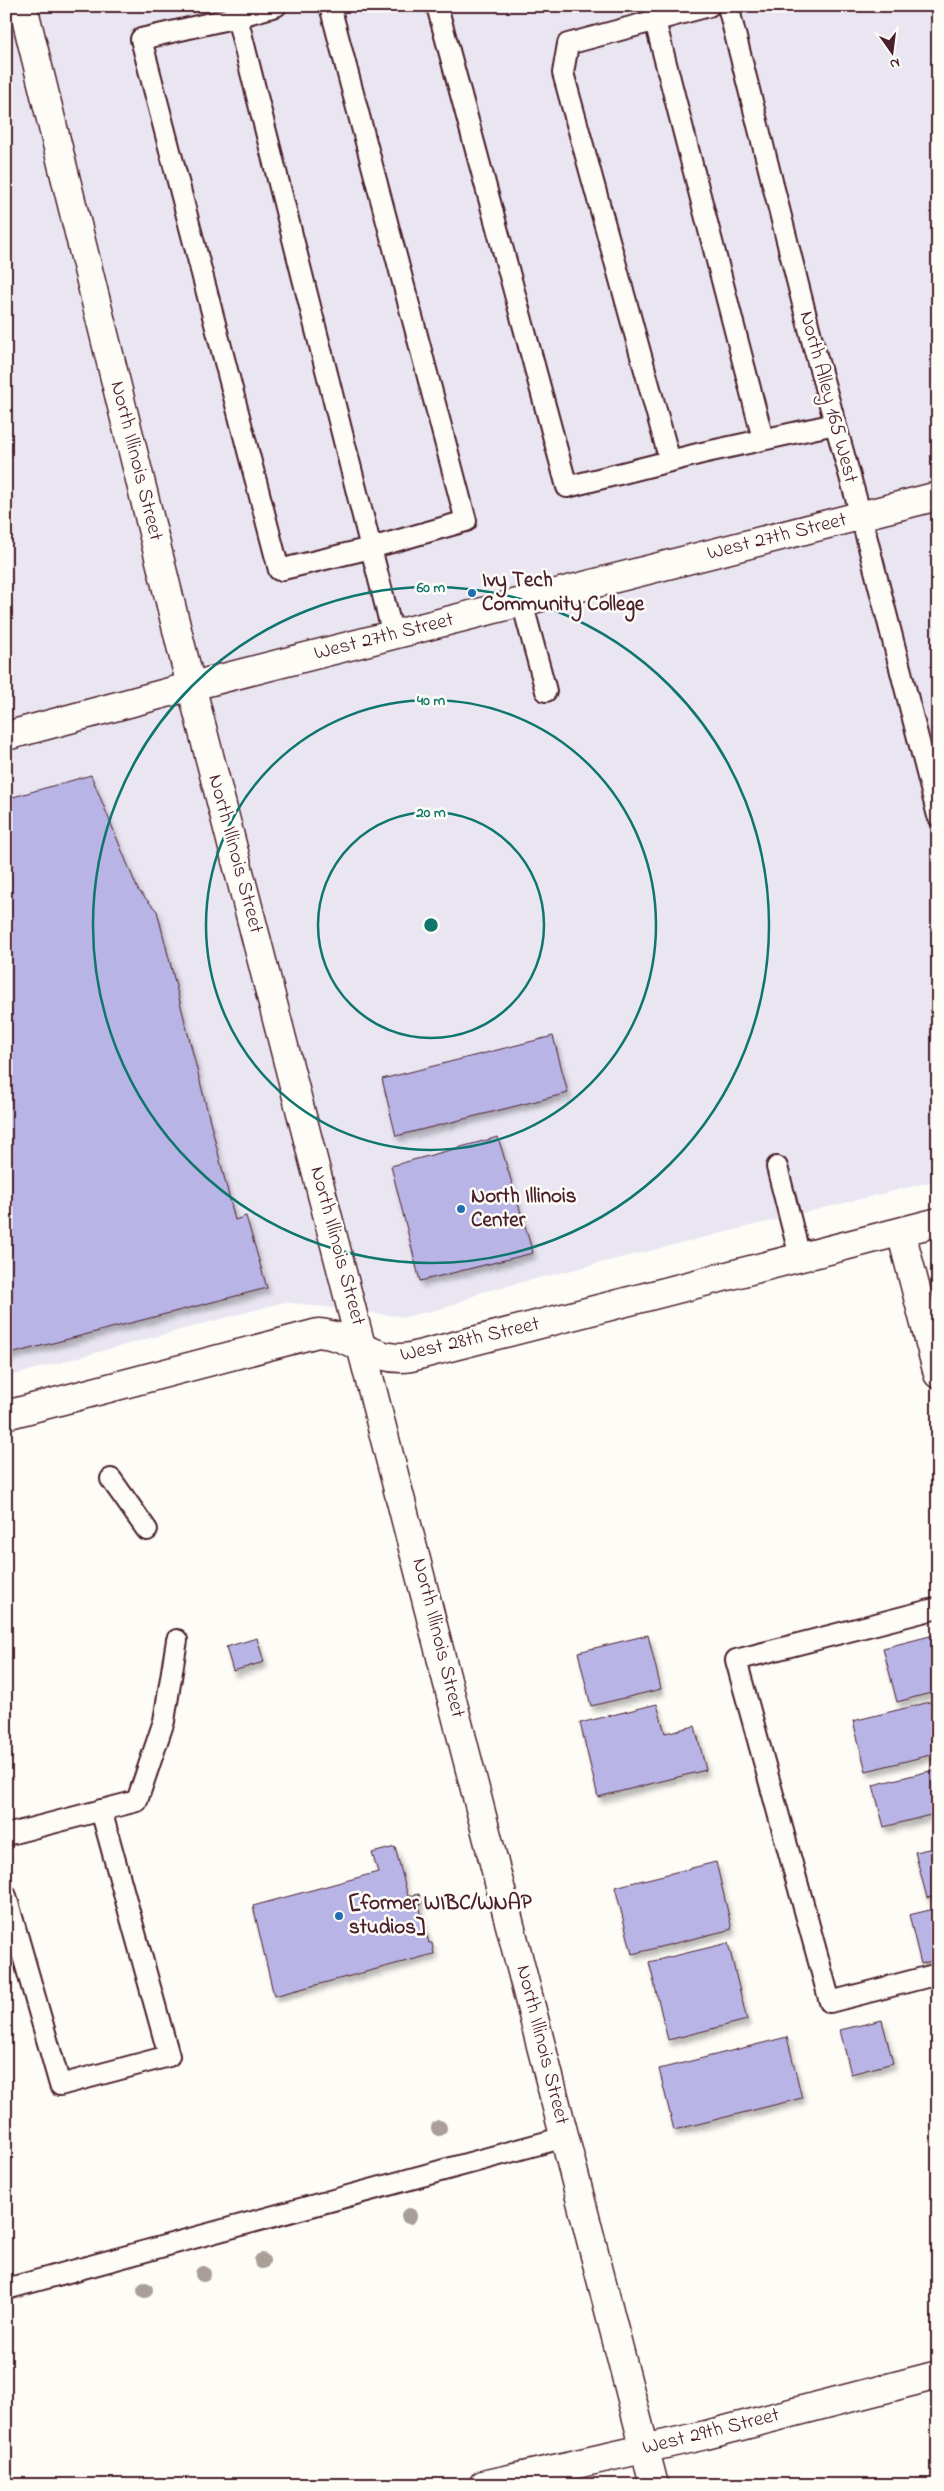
<svg xmlns="http://www.w3.org/2000/svg" width="944" height="2491" font-family="'Indie Flower',sans-serif">
<style>
.built{fill:#e9e6f2}
.building{fill:#b9b4e6;stroke:#4a1f2b;filter:url(#shadow)}
.lines{fill:none;stroke-linecap:round;stroke-linejoin:round}
.lane-casing{stroke:#4a1f2b;stroke-width:24}
.street-casing{stroke:#4a1f2b;stroke-width:31}
.secondary-casing{stroke:#4a1f2b;stroke-width:31}
.lane{stroke:#fdfcf7;stroke-width:20}
.street{stroke:#fdfcf7;stroke-width:28}
.secondary{stroke:#fdfcf7;stroke-width:28}
.tree{fill:#aa9e98}
.ring{fill:none;stroke:#0f766e;stroke-width:2.5}
.poi-dot{fill:#1f6fb2;stroke:#fdfcf7;stroke-width:2}
.labels{text-anchor:middle;dominant-baseline:central;stroke-width:5;stroke-linejoin:round;paint-order:stroke}
.street-label{font-size:21px;fill:#4a1f2b;stroke:#fdfcf7}
.poi-label{font-size:21px;font-weight:bold;fill:#4a1f2b;stroke:#fdfcf7;text-anchor:start}
.centre{fill:#0f766e;stroke:#fdfcf7;stroke-width:2.5}
.ring-label{font-size:15px;text-anchor:middle;font-weight:bold;fill:#0f766e;stroke:#fdfcf7;stroke-width:5;stroke-linejoin:round;paint-order:stroke}
</style>
<defs>
<filter id="shadow"><feDropShadow dx="3" dy="5.5" stdDeviation="2.5" flood-color="#0004"/></filter>
</defs>
<rect width="100%" height="100%" fill="#fdfcf7"/>
<filter id="ink" filterUnits="userSpaceOnUse"><feTurbulence type="fractalNoise" baseFrequency=".02" numOctaves="2"/><feDisplacementMap in="SourceGraphic" scale="10" xChannelSelector="R" yChannelSelector="G"/><feConvolveMatrix kernelMatrix="1 2 1 2 8 2 1 2 1" color-interpolation-filters="sRGB"/></filter>
<g filter="url(#ink)">
<polygon class="built" points="6,6 938,6 938,1180 482,1292 448,1307 405,1317 284,1302 6,1377"/>
<g class="building">
<polygon points="91,775 138,890 157,911 235,1220 246,1216 267,1288 6,1355 6,799"/>
<polygon points="553,1036 568,1093 396,1136 382,1079"/>
<polygon points="498,1137 533,1253 420,1281 391,1166"/>
<polygon points="938,1634 938,1691 897,1702 883,1648"/>
<polygon points="648,1635 661,1689 591,1706 578,1652"/>
<polygon points="257,1638 264,1662 233,1671 226,1647"/>
<polygon points="938,1700 938,1753 866,1771 853,1721"/>
<polygon points="657,1704 665,1733 695,1726 706,1770 598,1797 580,1723"/>
<polygon points="938,1769 938,1813 884,1827 873,1785"/>
<polygon points="395,1847 408,1896 419,1894 422,1904 419,1905 429,1943 432,1943 434,1954 274,1996 253,1906 378,1872 372,1853"/>
<polygon points="938,1847 938,1895 927,1898 915,1852"/>
<polygon points="716,1862 732,1929 632,1954 615,1887"/>
<polygon points="938,1908 938,1959 921,1964 909,1915"/>
<polygon points="728,1943 747,2020 668,2040 649,1962"/>
<polygon points="882,2020 893,2063 851,2074 840,2030"/>
<polygon points="787,2037 802,2098 674,2130 659,2069"/>
</g>
<g class="lines">
<defs>
<g id="lane">
<polyline points="234,6 237,17 276,6"/>
<polyline points="330,6 466,521 371,548 279,570 141,39 237,17 371,548 393,635"/>
<polyline points="437,6 567,487 702,453 835,424"/>
<polyline points="728,6 813,344 861,516 938,816"/>
<polyline points="655,21 763,439"/>
<polyline points="670,461 563,73 568,44 709,6"/>
<polyline points="522,602 546,691"/>
<polyline points="777,1167 800,1257"/>
<polyline points="111,1479 147,1530"/>
<polyline points="938,1608 736,1660 830,2002 938,1974"/>
<polyline points="6,1835 137,1801 164,1721 177,1640"/>
<polyline points="6,1896 60,2085 169,2056 101,1810"/>
<polyline points="6,2289 565,2137"/>
</g>
<g id="street">
<polyline points="6,736 192,686 938,496"/>
<polyline points="901,1232 938,1374"/>
<path d="M 6,1415 L 318,1333 C 352,1335 376,1364 411,1357 L 938,1222"/>
</g>
<g id="secondary">
<polyline points="23,6 183,654 654,2485"/>
<polyline points="483,2485 706,2435 938,2375"/>
</g>
</defs>
<use href="#lane" class="lane-casing"/>
<use href="#street" class="street-casing"/>
<use href="#secondary" class="secondary-casing"/>
<use href="#lane" class="lane"/>
<use href="#street" class="street"/>
<use href="#secondary" class="secondary"/>
</g>
<g class="tree">
<circle cx="439" cy="2128" r="8"/>
<circle cx="409" cy="2216" r="8"/>
<circle cx="262" cy="2261" r="8"/>
<circle cx="203" cy="2274" r="8"/>
<circle cx="145" cy="2290" r="8"/>
</g>
</g>
<g class="ring">
<circle cx="431" cy="925" r="113"/>
<circle cx="431" cy="925" r="225"/>
<circle cx="431" cy="925" r="338"/>
</g>
<g class="poi-dot">
<circle cx="472" cy="593" r="5"/>
<circle cx="461" cy="1209" r="5"/>
<circle cx="339" cy="1916" r="5"/>
</g>
<g class="labels">
<g class="street-label">
<text transform="translate(828 397) rotate(75)">North Alley 165 West</text>
<text transform="translate(136 461) rotate(76)">North Illinois Street</text>
<text transform="translate(777 537) rotate(-14)">West 27th Street</text>
<text transform="translate(384 637) rotate(-14)">West 27th Street</text>
<text transform="translate(235 854) rotate(75)">North Illinois Street</text>
<text transform="translate(337 1246) rotate(75)">North Illinois Street</text>
<text transform="translate(470 1340) rotate(-13)">West 28th Street</text>
<text transform="translate(438 1638) rotate(76)">North Illinois Street</text>
<text transform="translate(542 2045) rotate(76)">North Illinois Street</text>
<text transform="translate(711 2432) rotate(-14)">West 29th Street</text>
</g>
<g class="poi-label">
<text x="482" y="581">Ivy Tech<tspan x="482" dy="24">Community College</tspan></text>
<text x="471" y="1197">North Illinois<tspan x="471" dy="24">Center</tspan></text>
<text x="349" y="1904">[former WIBC/WNAP<tspan x="349" dy="24">studios]</tspan></text>
</g>
</g>
<circle cx="431" cy="925" r="8" class="centre"/>
<g class="ring-label">
<text x="431" y="592">60 m</text>
<text x="431" y="705">40 m</text>
<text x="431" y="817">20 m</text>
</g>
<rect width="944" height="2491" fill="none" stroke="#fdfcf7" stroke-width="25"/>
<rect x="12" y="12" width="919" height="2466" fill="none" stroke="#4a1f2b" stroke-width="2" filter="url(#ink)"/>
<g transform="translate(892 52) rotate(166)" stroke="#fdfcf7" stroke-width="4" paint-order="stroke">
<path d="M0-4L9 19L0 12L-9 19Z" fill="#4a1f2b"/>
<text y="-8" font-size="14" font-weight="bold" text-anchor="middle" fill="#4a1f2b">N</text>
</g>
</svg>
